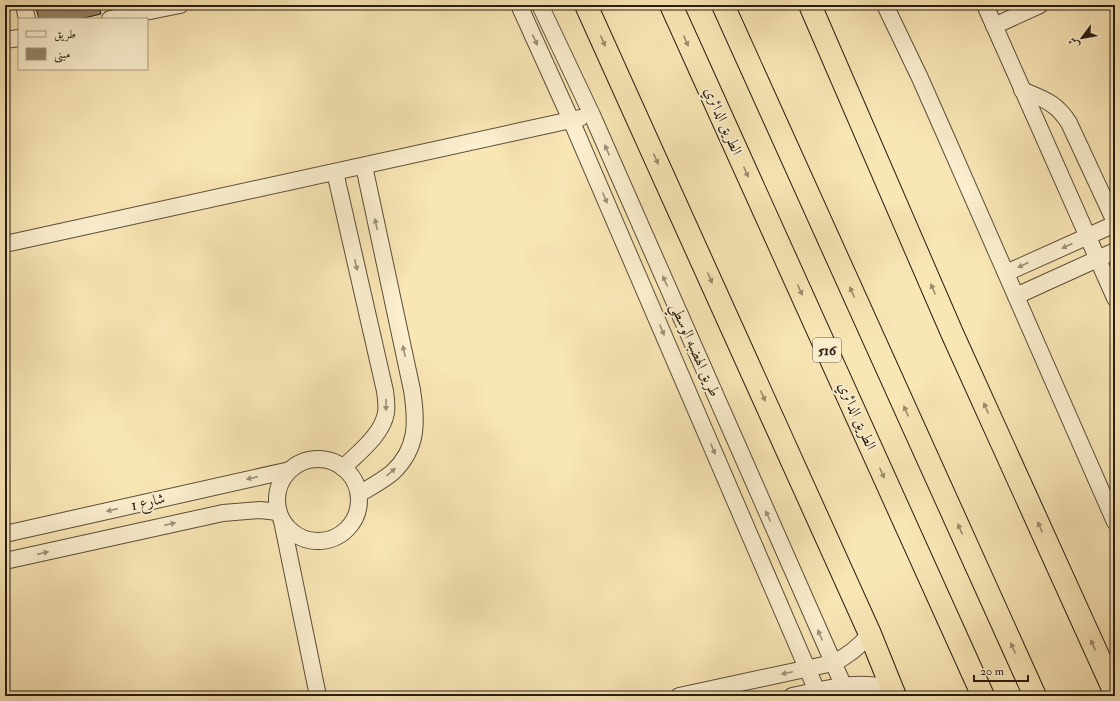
<svg xmlns="http://www.w3.org/2000/svg" width="1120" height="701" font-family="'IM FELL Double Pica',Amiri,serif">
<style>
.building{fill:#958566;stroke:#281c11}
.lines{fill:none;stroke-linecap:round;stroke-linejoin:round}
.minor-casing{stroke:#5c4e3a;stroke-width:18}
.trunk-casing{stroke:#281c11;stroke-width:24}
.motorway-casing{stroke:#281c11;stroke-width:24}
.minor{stroke:#fbefcf;stroke-width:16}
.trunk{stroke:#f9e6b5;stroke-width:22}
.motorway{stroke:#f9e6b5;stroke-width:22}
.oneway{fill:#9c907a}
.oneway2{fill:#9b8b6b}
.labels{text-anchor:middle;dominant-baseline:central;stroke-width:4;stroke-linejoin:round;paint-order:stroke}
.shield{fill:#fbefcf;stroke:#675b4a;stroke-width:1}
.shield-label{font-size:14px;font-weight:bold;fill:#281c11}
.street-label{font-size:15px;fill:#281c11;stroke:#fbefcf}
</style>
<rect width="100%" height="100%" fill="#f9e6b5"/>
<filter id="stains"><feTurbulence type="fractalNoise" baseFrequency=".005" numOctaves="4"/><feColorMatrix values="0 0 0 0 .2 0 0 0 0 .09 0 0 0 0 .02 0 0 0 .5 -.17"/></filter>
<radialGradient id="worn" r=".72"><stop offset=".6" stop-color="#630" stop-opacity="0"/><stop offset="1" stop-color="#630" stop-opacity=".3"/></radialGradient>
<polygon class="building" points="35,5 99,5 101,14 80,19 39,19"/>
<g class="lines">
<defs>
<g id="minor">
<polyline points="24,5 27,19"/>
<polyline points="519,5 571,120 819,696"/>
<polyline points="540,5 592,115 848,696"/>
<polyline points="885,5 920,78 947,139 1115,522"/>
<polyline points="985,5 1115,298"/>
<polyline points="110,19 180,5"/>
<polyline points="994,26 1040,5"/>
<polyline points="5,40 19,38"/>
<path d="M 1022,90 C 1043,99 1056,102 1069,123 L 1115,222"/>
<path d="M 335,172 L 385,391 C 386,398 387,406 386,413 C 382,435 359,452 343,468"/>
<polyline points="5,244 580,118"/>
<polyline points="1006,273 1115,224"/>
<polyline points="1016,296 1115,251"/>
<circle cx="318" cy="500" r="41"/>
<path d="M 359,494 C 369,488 384,480 393,472 C 418,448 417,422 412,390 L 364,166"/>
<polyline points="282,521 318,696"/>
<polyline points="5,534 290,470"/>
<polyline points="5,561 223,513 260,510 278,512"/>
<path d="M 679,696 L 833,663 C 848,656 859,647 870,634"/>
<path d="M 792,696 C 827,689 856,679 892,689"/>
</g>
<g id="trunk">
<polyline points="586,5 870,634 895,696"/>
<polyline points="810,5 952,333 1115,693"/>
</g>
<g id="motorway">
<polyline points="671,5 983,696"/>
<polyline points="723,5 1035,696"/>
</g>
</defs>
<use href="#minor" class="minor-casing"/>
<use href="#trunk" class="trunk-casing"/>
<use href="#motorway" class="motorway-casing"/>
<use href="#minor" class="minor"/>
<use href="#trunk" class="trunk"/>
<use href="#motorway" class="motorway"/>
</g>
<defs><path id="oneway-solid" d="M-6-.8H1V-3.2L6.5 0L1 3.2V.8H-6Z"/></defs>
<g class="oneway">
<use href="#oneway-solid" transform="translate(535 40) rotate(65)"/>
<use href="#oneway-solid" transform="translate(607 150) rotate(-114)"/>
<use href="#oneway-solid" transform="translate(605 198) rotate(67)"/>
<use href="#oneway-solid" transform="translate(376 224) rotate(-102)"/>
<use href="#oneway-solid" transform="translate(1067 246) rotate(156)"/>
<use href="#oneway-solid" transform="translate(356 265) rotate(77)"/>
<use href="#oneway-solid" transform="translate(1023 265) rotate(156)"/>
<use href="#oneway-solid" transform="translate(665 281) rotate(-114)"/>
<use href="#oneway-solid" transform="translate(662 330) rotate(67)"/>
<use href="#oneway-solid" transform="translate(404 351) rotate(-102)"/>
<use href="#oneway-solid" transform="translate(386 405) rotate(90)"/>
<use href="#oneway-solid" transform="translate(713 449) rotate(67)"/>
<use href="#oneway-solid" transform="translate(391 472) rotate(-40)"/>
<use href="#oneway-solid" transform="translate(252 478) rotate(167)"/>
<use href="#oneway-solid" transform="translate(112 510) rotate(167)"/>
<use href="#oneway-solid" transform="translate(768 516) rotate(-114)"/>
<use href="#oneway-solid" transform="translate(170 524) rotate(-13)"/>
<use href="#oneway-solid" transform="translate(43 553) rotate(-13)"/>
<use href="#oneway-solid" transform="translate(820 635) rotate(-114)"/>
<use href="#oneway-solid" transform="translate(787 673) rotate(168)"/>
</g>
<g class="oneway2">
<use href="#oneway-solid" transform="translate(603 41) rotate(66)"/>
<use href="#oneway-solid" transform="translate(686 41) rotate(66)"/>
<use href="#oneway-solid" transform="translate(656 159) rotate(66)"/>
<use href="#oneway-solid" transform="translate(746 172) rotate(66)"/>
<use href="#oneway-solid" transform="translate(710 278) rotate(66)"/>
<use href="#oneway-solid" transform="translate(933 289) rotate(-113)"/>
<use href="#oneway-solid" transform="translate(800 290) rotate(66)"/>
<use href="#oneway-solid" transform="translate(852 292) rotate(-114)"/>
<use href="#oneway-solid" transform="translate(763 396) rotate(66)"/>
<use href="#oneway-solid" transform="translate(986 408) rotate(-114)"/>
<use href="#oneway-solid" transform="translate(906 411) rotate(-114)"/>
<use href="#oneway-solid" transform="translate(882 473) rotate(66)"/>
<use href="#oneway-solid" transform="translate(1040 527) rotate(-114)"/>
<use href="#oneway-solid" transform="translate(960 529) rotate(-114)"/>
<use href="#oneway-solid" transform="translate(1093 645) rotate(-114)"/>
<use href="#oneway-solid" transform="translate(1013 648) rotate(-114)"/>
</g>
<g class="labels">
<rect class="shield" x="813" y="338" width="28" height="24" rx="3"/>
<g class="shield-label">
<text x="827" y="350">516</text>
</g>
<g class="street-label">
<text transform="translate(723 121) rotate(66)">الطريق الدائري</text>
<text transform="translate(695 350) rotate(66)">طريق الهضبه الوسطي</text>
<text transform="translate(857 416) rotate(66)">الطريق الدائري</text>
<text transform="translate(148 502) rotate(-13)">شارع 1</text>
</g>
</g>
<rect width="1120" height="701" fill="none" stroke="#f9e6b5" stroke-width="20"/>
<rect x="6" y="6" width="1108" height="689" fill="none" stroke="#281c11" stroke-width="2"/>
<rect x="10" y="10" width="1100" height="681" fill="none" stroke="#281c11"/>
<rect x="18" y="18" width="130" height="52" fill="#fbefcf" stroke="#a79b83"/>
<rect x="26" y="31" width="20" height="6" fill="#fbefcf" stroke="#a79b83"/>
<text x="54" y="38" font-size="12" fill="#281c11">طريق</text>
<rect x="26" y="48" width="20" height="12" fill="#958566" stroke="#a79b83"/>
<text x="54" y="58" font-size="12" fill="#281c11">مبنى</text>
<g transform="translate(1082 38) rotate(238)" stroke="#fbefcf" stroke-width="3" paint-order="stroke">
<path d="M0-3L7 15L0 10L-7 15Z" fill="#281c11"/>
<text y="-6" font-size="11" font-weight="bold" text-anchor="middle" fill="#281c11">ش</text>
</g>
<path d="M974 675v6h54v-6" fill="none" stroke="#281c11" stroke-width="2"/>
<text x="980" y="675" font-size="12" fill="#281c11" stroke="#fbefcf" stroke-width="3" paint-order="stroke">20 m</text>
<rect width="100%" height="100%" filter="url(#stains)"/>
<rect width="100%" height="100%" fill="url(#worn)"/>
</svg>
